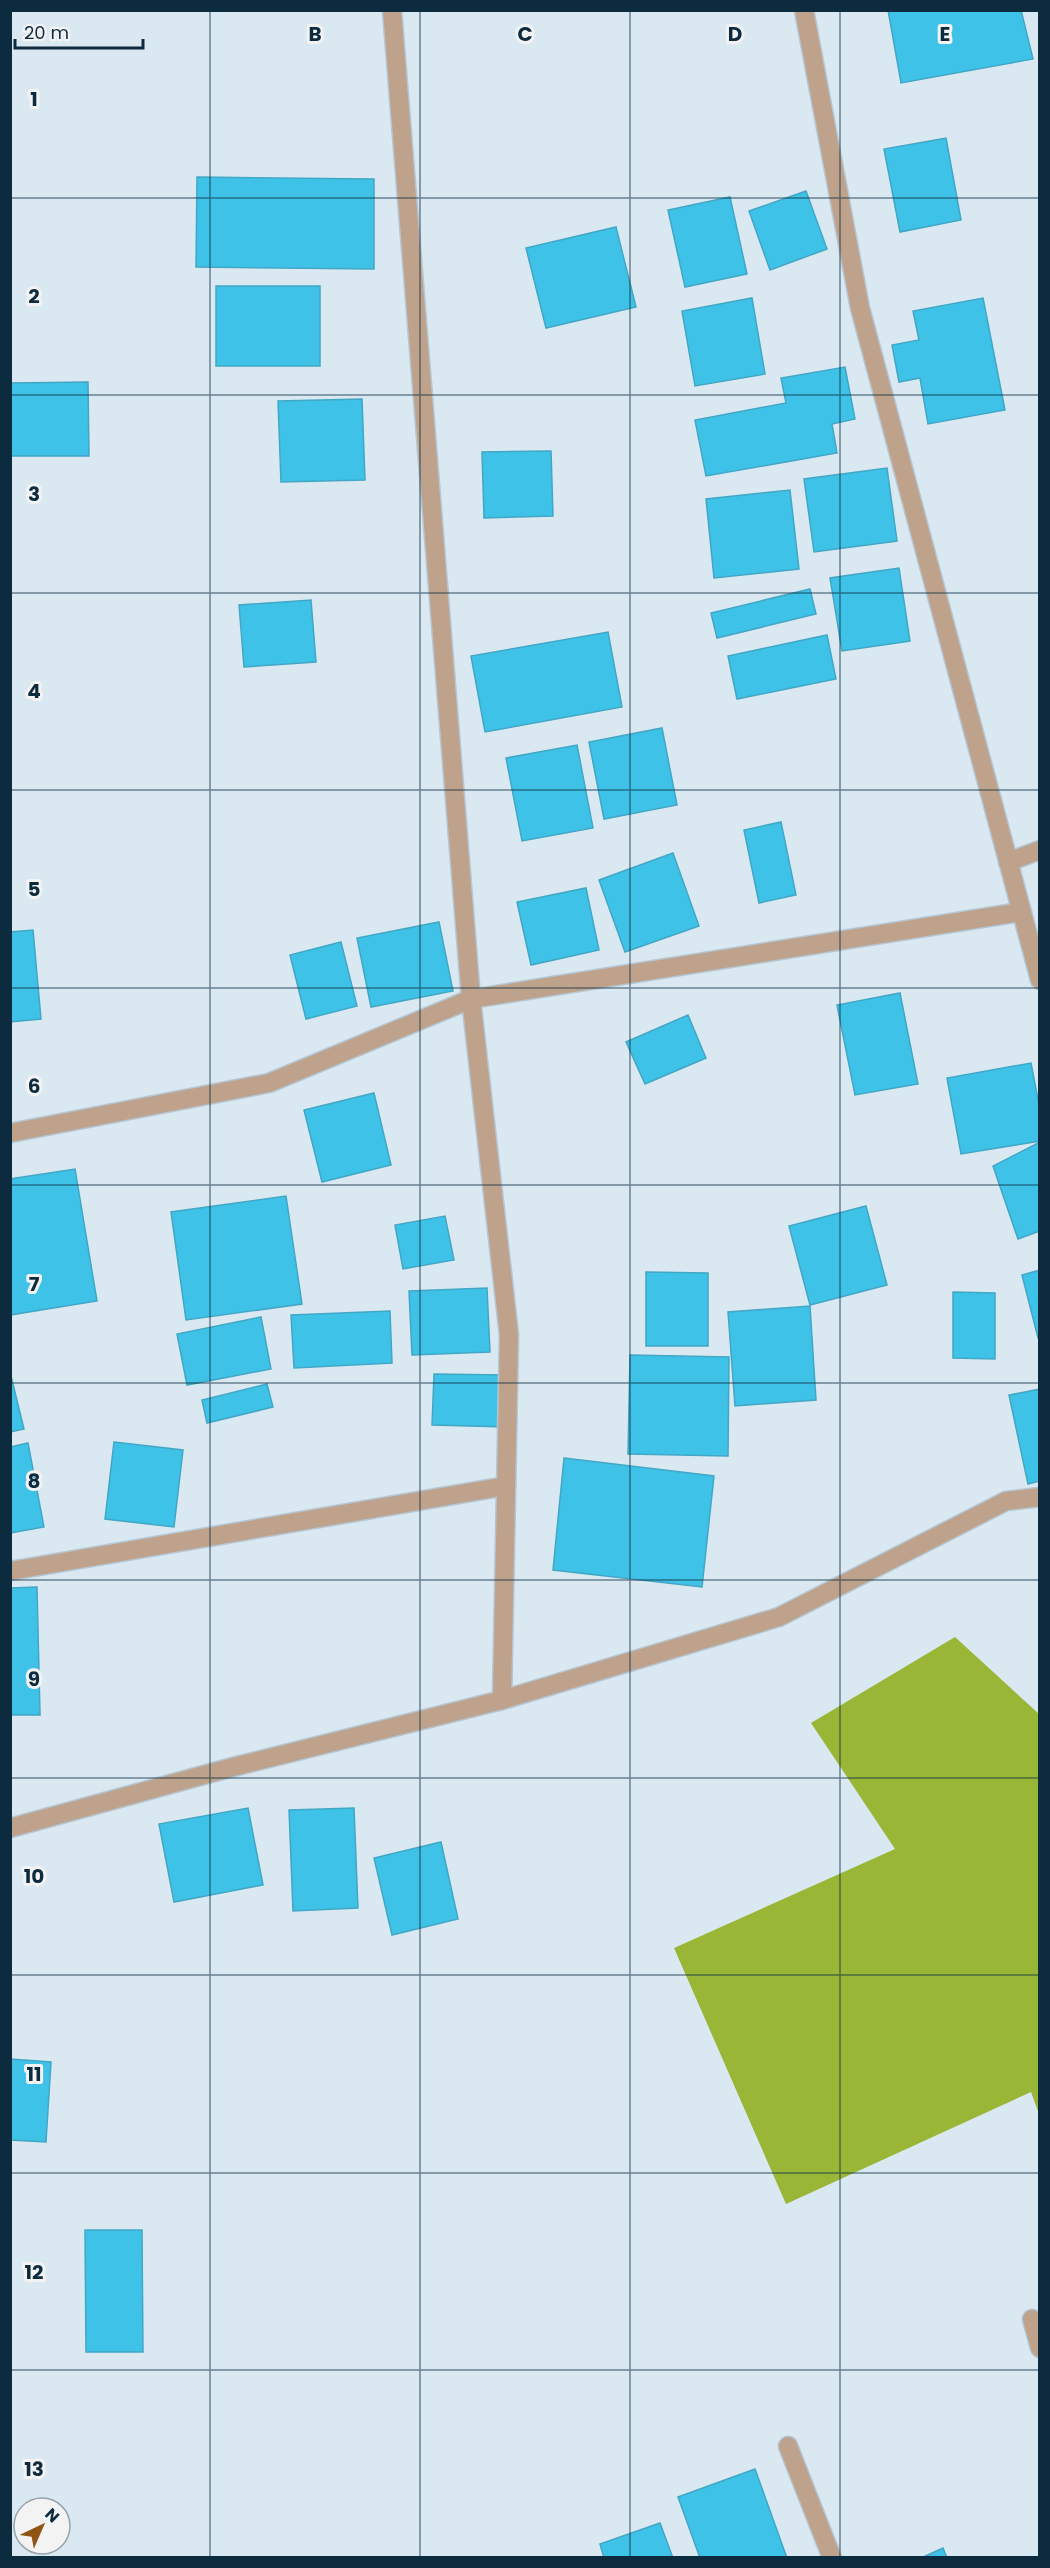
<svg xmlns="http://www.w3.org/2000/svg" width="1050" height="2568" font-family="Poppins,sans-serif">
<style>
.forest{fill:#99b637}
.building{fill:#3ec2e7;stroke:#42a7c5;stroke-width:1.5}
.lines{fill:none;stroke-linecap:round;stroke-linejoin:round}
.street-casing{stroke:#b5c6d2;stroke-width:21}
.street{stroke:#bea28b;stroke-width:18}
.grid{fill:none;stroke:#0d2b3f;stroke-width:1.5;stroke-opacity:0.55}
.grid-label{font-size:20px;text-anchor:middle;font-weight:bold;fill:#0d2b3f;stroke:#f3f3f3;stroke-width:6;stroke-linejoin:round;paint-order:stroke}
</style>
<rect width="100%" height="100%" fill="#dae8f2"/>
<polygon class="forest" points="955,1637 1039,1714 1039,2114 1031,2092 786,2204 674,1948 895,1849 811,1723"/>
<g class="building">
<polygon points="888,10 1021,10 1033,59 901,83"/>
<polygon points="946,138 961,220 900,232 884,149"/>
<polygon points="197,177 374,179 374,269 196,267"/>
<polygon points="806,191 827,249 770,270 749,211"/>
<polygon points="730,197 747,274 685,287 668,210"/>
<polygon points="616,227 636,307 546,328 526,248"/>
<rect x="216" y="286" width="104" height="80"/>
<polygon points="752,298 765,374 695,386 682,311"/>
<polygon points="983,298 1005,410 928,424 920,378 899,382 892,345 919,340 913,311"/>
<polygon points="845,367 855,419 832,424 837,453 706,476 695,420 786,403 781,378"/>
<polygon points="88,382 89,456 11,456 10,383"/>
<polygon points="362,399 365,480 281,482 278,401"/>
<polygon points="551,451 553,516 484,518 482,452"/>
<polygon points="887,468 897,541 814,552 804,479"/>
<polygon points="790,490 799,569 714,578 706,499"/>
<polygon points="899,568 910,641 842,651 830,578"/>
<polygon points="810,589 816,614 717,638 711,613"/>
<polygon points="311,600 316,662 244,667 239,605"/>
<polygon points="608,632 622,707 485,732 471,656"/>
<polygon points="827,635 836,679 737,699 728,656"/>
<polygon points="662,728 677,805 604,819 589,742"/>
<polygon points="577,745 593,828 522,841 506,758"/>
<polygon points="781,822 796,895 759,903 744,830"/>
<polygon points="673,853 699,926 625,952 599,880"/>
<polygon points="586,888 599,950 531,965 517,902"/>
<polygon points="439,922 453,991 371,1007 357,938"/>
<polygon points="33,930 41,1019 10,1022 10,932"/>
<polygon points="341,942 357,1006 306,1019 290,955"/>
<polygon points="900,993 918,1084 855,1095 837,1005"/>
<polygon points="688,1015 706,1058 645,1084 626,1042"/>
<polygon points="1031,1063 1040,1110 1040,1141 961,1154 947,1078"/>
<polygon points="374,1093 391,1165 322,1182 304,1110"/>
<polygon points="1040,1142 1040,1231 1018,1239 993,1166"/>
<polygon points="75,1169 97,1301 10,1315 10,1179"/>
<polygon points="286,1196 302,1304 186,1320 171,1212"/>
<polygon points="866,1206 887,1285 810,1305 789,1226"/>
<polygon points="445,1216 454,1260 403,1269 395,1225"/>
<polygon points="1040,1270 1040,1337 1038,1338 1022,1275"/>
<polygon points="646,1272 708,1273 708,1346 646,1346"/>
<polygon points="487,1288 490,1352 412,1355 409,1291"/>
<polygon points="953,1292 995,1293 995,1359 953,1358"/>
<polygon points="810,1306 816,1400 735,1406 728,1312"/>
<polygon points="390,1311 392,1363 294,1368 291,1315"/>
<polygon points="261,1317 271,1369 187,1385 177,1334"/>
<polygon points="630,1355 729,1357 728,1456 628,1454"/>
<polygon points="10,1372 24,1429 10,1432"/>
<polygon points="434,1374 507,1375 506,1427 432,1425"/>
<polygon points="267,1384 273,1407 207,1423 202,1400"/>
<polygon points="1040,1389 1040,1481 1028,1484 1009,1395"/>
<polygon points="114,1442 183,1450 174,1527 105,1519"/>
<polygon points="28,1443 44,1527 10,1533 10,1447"/>
<polygon points="564,1458 714,1476 702,1587 553,1570"/>
<polygon points="37,1587 40,1715 10,1715 10,1588"/>
<polygon points="248,1808 263,1885 174,1902 159,1824"/>
<polygon points="354,1808 358,1908 293,1911 289,1810"/>
<polygon points="441,1842 458,1919 392,1935 374,1858"/>
<polygon points="10,2059 51,2062 46,2142 10,2140"/>
<polygon points="85,2230 142,2230 143,2352 86,2352"/>
<polygon points="755,2469 787,2558 700,2558 678,2497"/>
<polygon points="660,2523 673,2558 604,2558 600,2544"/>
<polygon points="943,2548 947,2558 921,2558"/>
</g>
<g class="lines">
<defs>
<g id="street">
<polyline points="392,10 471,999 509,1335 502,1700"/>
<polyline points="804,10 860,308 1040,980"/>
<polyline points="1008,862 1040,850"/>
<polyline points="10,1133 269,1083 471,999 1021,912"/>
<polyline points="10,1571 506,1486"/>
<polyline points="10,1828 233,1767 502,1700 779,1617 1006,1501 1040,1497"/>
<polyline points="1032,2319 1040,2348"/>
<polyline points="788,2446 832,2558"/>
</g>
</defs>
<use href="#street" class="street-casing"/>
<use href="#street" class="street"/>
</g>
<path class="grid" d="M 210,10 L 210,2558M 420,10 L 420,2558M 630,10 L 630,2558M 840,10 L 840,2558M 10,198 L 1040,198M 10,395 L 1040,395M 10,593 L 1040,593M 10,790 L 1040,790M 10,988 L 1040,988M 10,1185 L 1040,1185M 10,1383 L 1040,1383M 10,1580 L 1040,1580M 10,1778 L 1040,1778M 10,1975 L 1040,1975M 10,2173 L 1040,2173M 10,2370 L 1040,2370"/>
<g class="grid-label">
<text x="315" y="41">B</text>
<text x="525" y="41">C</text>
<text x="735" y="41">D</text>
<text x="945" y="41">E</text>
<text x="34" y="106">1</text>
<text x="34" y="303">2</text>
<text x="34" y="501">3</text>
<text x="34" y="698">4</text>
<text x="34" y="896">5</text>
<text x="34" y="1093">6</text>
<text x="34" y="1291">7</text>
<text x="34" y="1488">8</text>
<text x="34" y="1686">9</text>
<text x="34" y="1883">10</text>
<text x="34" y="2081">11</text>
<text x="34" y="2279">12</text>
<text x="34" y="2476">13</text>
</g>
<rect width="1050" height="2568" fill="none" stroke="#0d2b3f" stroke-width="24"/>
<g transform="translate(42 2526) rotate(44)"><circle r="28" fill="#f3f3f3" stroke="#97a3ab" stroke-width="1.5"/>
<path d="M0-4.5L10 22L0 15L-10 22Z" fill="#905415"/>
<text y="-9" font-size="16" font-weight="bold" text-anchor="middle" fill="#0d2b3f">N</text>
</g>
<path d="M15 39v9h128v-9" fill="none" stroke="#0d2b3f" stroke-width="3"/>
<text x="24" y="39" font-size="18" fill="#0d2b3f" stroke="#f3f3f3" stroke-width="4.5" paint-order="stroke">20 m</text>
</svg>
